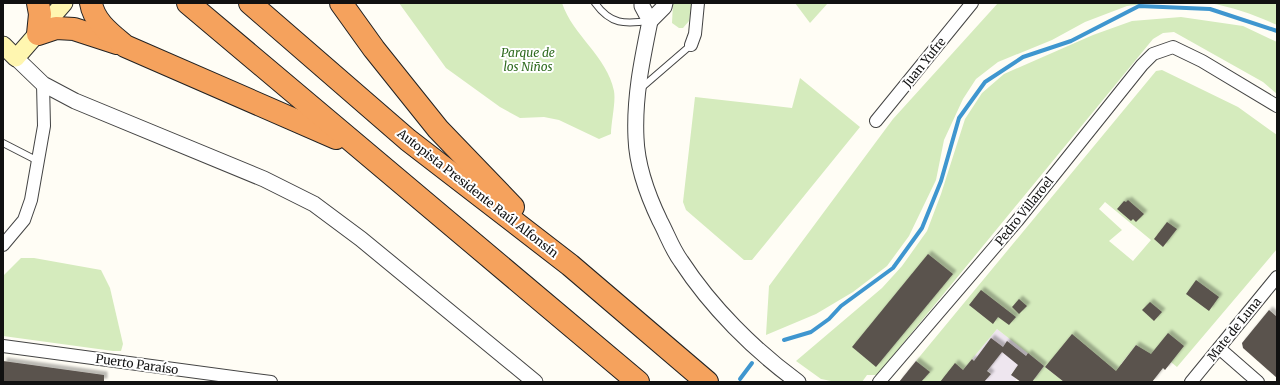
<svg xmlns="http://www.w3.org/2000/svg" width="1280" height="385" font-family="Merriweather,serif">
<style>
.industrial{fill:#eee6ef}
.green{fill:#d5ebbd;fill-rule:evenodd}
.lines{fill:none;stroke-linecap:round;stroke-linejoin:round}
.stream{stroke:#3f96cf;stroke-width:4}
.building{fill:#5a524d;filter:url(#shadow)}
.service-casing{stroke:#444;stroke-width:8}
.minor-casing{stroke:#444;stroke-width:14}
.tertiary-casing{stroke:#444;stroke-width:17}
.secondary-casing{stroke:#333;stroke-width:19}
.motorway-casing{stroke:#222;stroke-width:24}
.service{stroke:#fff;stroke-width:6}
.minor{stroke:#fff;stroke-width:12}
.tertiary{stroke:#fff;stroke-width:15}
.secondary{stroke:#fff6b0;stroke-width:17}
.motorway{stroke:#f5a25d;stroke-width:22}
.labels{text-anchor:middle;dominant-baseline:central;stroke-width:4;stroke-linejoin:round;paint-order:stroke}
.park-label{font-size:12px;font-style:italic;fill:#2f6b1f;stroke:#fff}
.street-label{font-size:12px;fill:#111;stroke:#fff}
</style>
<defs>
<filter id="shadow"><feDropShadow dx="3.5" dy="-3.5" stdDeviation="1" flood-color="#0004"/></filter>
</defs>
<rect width="100%" height="100%" fill="#fffdf5"/>
<polygon class="industrial" points="997,329 1028,353 1011,374 1017,379 1014,382 984,382 991,373 972,359"/>
<g class="green">
<path d="M 399,3 L 562,3 C 573,36 607,56 614,91 C 616,102 611,122 611,134 L 599,139 L 559,120 L 544,117 L 520,118 L 500,107 L 446,68 Z"/>
<polygon points="673,3 692,3 689,21 683,28 679,28 672,23"/>
<polygon points="795,3 828,3 810,23"/>
<polygon points="998,3 1151,3 1127,6 1085,22 1052,40 998,62 976,79 963,99 944,140 936,180 909,236 887,266 853,292 816,314 766,335 769,286 893,119"/>
<path d="M 1209,3 L 1277,3 L 1277,25 C 1255,15 1233,7 1209,3 Z"/>
<polygon points="1181,17 1243,26 1277,42 1277,94 1263,82 1174,32 1163,33 1153,39 877,375 867,375 862,382 836,382 821,379 796,361 882,288 902,266 927,231 941,194 965,119 982,93 1004,74 1093,35 1132,21"/>
<path d="M 1162,70 L 1238,107 L 1277,135 L 1277,249 L 1177,367 L 1156,350 L 1151,355 L 1136,345 L 1121,364 L 1145,382 L 1045,367 L 1064,382 L 1032,382 L 1044,366 L 997,329 L 953,382 L 921,382 L 929,372 L 916,361 L 1156,71 ZM 1105,202 L 1151,240 L 1133,261 L 1109,241 L 1122,230 L 1099,209 Z"/>
<polygon points="800,78 860,127 752,260 744,260 686,210 683,202 695,97 792,108"/>
<polygon points="21,258 34,258 101,270 110,288 123,344 121,351 113,351 3,336 3,276"/>
</g>
<g class="lines">
<g class="stream">
<polyline points="784,340 811,332 829,319 841,306 893,268 922,228 941,181 959,118 985,82 1023,57 1071,41 1139,6 1210,9 1277,31"/>
<polyline points="740,379 752,363"/>
</g>
</g>
<g class="building">
<polygon points="1128,200 1144,214 1136,222 1133,219 1131,221 1117,209 1124,201 1126,202"/>
<polygon points="1167,222 1177,229 1163,247 1154,239"/>
<polygon points="928,254 953,274 876,367 852,347"/>
<polygon points="1196,280 1219,297 1209,311 1186,294"/>
<polygon points="981,290 1016,317 1009,325 998,317 993,324 969,305"/>
<polygon points="1019,299 1027,306 1019,314 1012,307"/>
<polygon points="1150,302 1162,312 1154,321 1142,310"/>
<polygon points="1269,310 1277,317 1277,378 1243,348 1242,343"/>
<polygon points="1168,333 1184,346 1165,370 1163,368 1152,382 1064,382 1045,367 1072,334 1116,371 1136,345 1151,354"/>
<polygon points="991,338 1003,347 1007,341 1026,356 1028,353 1044,366 1032,382 1021,382 1011,375 1018,365 1002,352 987,371 991,374 984,382 940,382 955,363 963,370 972,359 974,361"/>
<polygon points="3,361 104,375 104,382 3,382"/>
<polygon points="916,361 930,372 921,382 899,382"/>
</g>
<g class="lines">
<defs>
<g id="service">
<path d="M 595,3 C 611,25 624,24 650,21"/>
<polyline points="640,89 691,45"/>
<polyline points="3,143 38,161"/>
</g>
<g id="minor">
<polyline points="691,45 695,34 698,3"/>
<polyline points="876,121 972,3"/>
<polyline points="3,245 24,220 31,200 44,126 43,84"/>
<polyline points="3,346 271,382"/>
<polyline points="1219,348 1258,382"/>
<polyline points="879,382 1017,221 1142,65 1153,54 1173,47 1202,61 1277,106"/>
<polyline points="1191,382 1277,277"/>
</g>
<g id="tertiary">
<polyline points="642,3 642,6 650,21"/>
<path d="M 650,21 C 642,60 634,98 636,138 C 637,167 647,194 660,221 C 667,234 672,249 681,261 C 711,307 754,350 798,382"/>
<polyline points="650,21 664,7 665,3"/>
<polyline points="16,58 43,84 75,101 264,179 314,204 361,239 535,382"/>
</g>
<polyline id="secondary" points="3,45 16,58 64,3"/>
<g id="motorway">
<polyline points="38,3 40,14 38,34 56,28 74,29 117,43"/>
<path d="M 91,3 C 94,22 111,34 125,46 L 336,138"/>
<polyline points="188,3 638,382"/>
<polyline points="250,3 408,140 570,265 707,382"/>
<polyline points="341,3 374,49 438,129 513,207"/>
</g>
</defs>
<use href="#service" class="service-casing"/>
<use href="#minor" class="minor-casing"/>
<use href="#tertiary" class="tertiary-casing"/>
<use href="#secondary" class="secondary-casing"/>
<use href="#motorway" class="motorway-casing"/>
<use href="#service" class="service"/>
<use href="#minor" class="minor"/>
<use href="#tertiary" class="tertiary"/>
<use href="#secondary" class="secondary"/>
<use href="#motorway" class="motorway"/>
</g>
<g class="labels">
<g class="park-label">
<text x="528" y="52">Parque de<tspan x="528" dy="14">los Niños</tspan></text>
</g>
<g class="street-label">
<text transform="translate(924 62) rotate(-51)">Juan Yufre</text>
<text transform="translate(478 193) rotate(38)">Autopista Presidente Raúl Alfonsín</text>
<text transform="translate(1024 211) rotate(-51)">Pedro Villaroel</text>
<text transform="translate(1234 329) rotate(-51)">Mate de Luna</text>
<text transform="translate(137 364) rotate(8)">Puerto Paraíso</text>
</g>
</g>
<rect width="1280" height="385" fill="none" stroke="#111111" stroke-width="8"/>
</svg>
